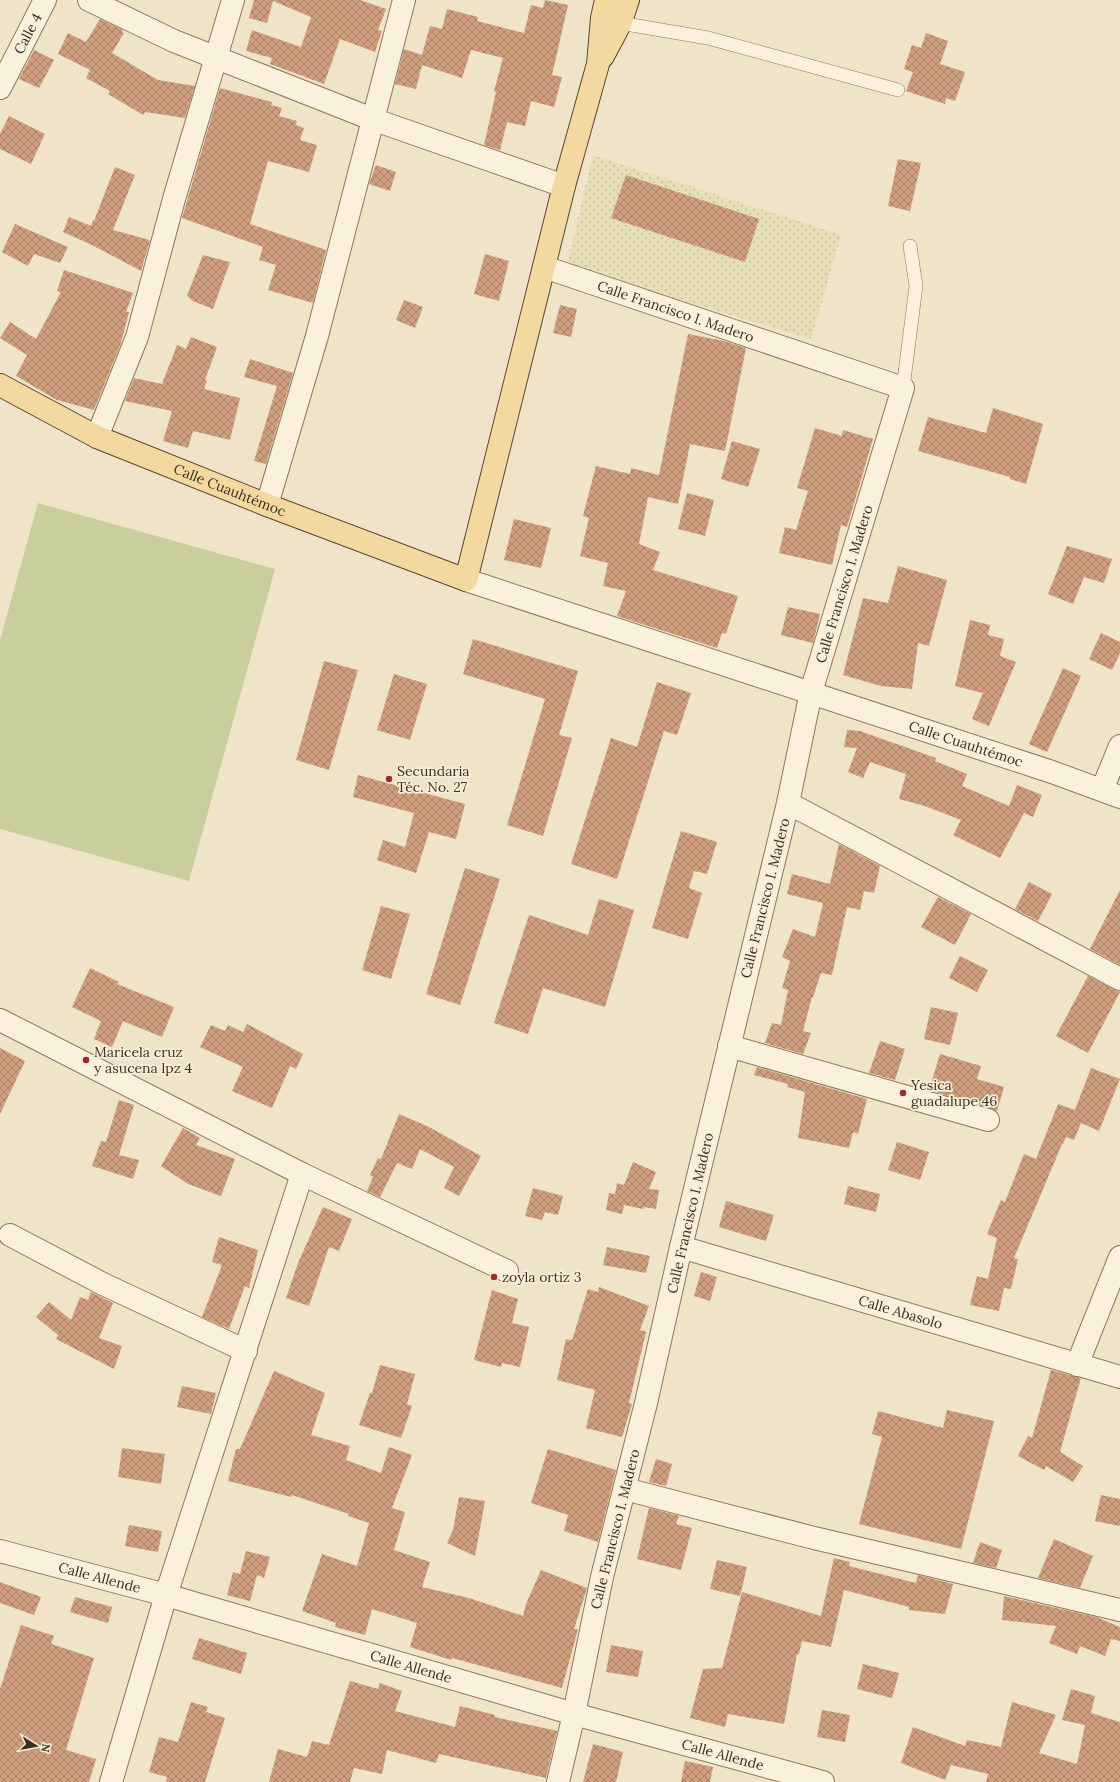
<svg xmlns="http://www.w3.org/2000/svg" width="1120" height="1782" font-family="Lora,serif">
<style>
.farmland{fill:url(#farmland-dots)}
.green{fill:#c9cf9b}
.building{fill:url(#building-cross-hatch)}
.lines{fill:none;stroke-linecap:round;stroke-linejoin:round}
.service-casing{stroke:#8d765c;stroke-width:14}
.minor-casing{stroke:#8d765c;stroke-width:24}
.tertiary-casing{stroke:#8d765c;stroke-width:24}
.primary-casing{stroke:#5b4430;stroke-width:24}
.service{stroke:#faf1dc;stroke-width:13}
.minor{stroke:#faf1dc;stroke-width:22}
.tertiary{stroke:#faf1dc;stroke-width:22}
.primary{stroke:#f3d9a0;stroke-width:22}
.poi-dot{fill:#9e2a2b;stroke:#f7eed8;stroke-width:1.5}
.labels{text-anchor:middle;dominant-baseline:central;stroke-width:3.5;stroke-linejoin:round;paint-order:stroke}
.street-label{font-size:14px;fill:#3d2e20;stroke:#f7eed8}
.poi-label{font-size:14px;fill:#3d2e20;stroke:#f7eed8;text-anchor:start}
</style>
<defs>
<pattern id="farmland-dots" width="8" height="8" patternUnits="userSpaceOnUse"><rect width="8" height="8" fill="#e6deb5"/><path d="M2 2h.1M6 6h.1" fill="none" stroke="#c6bf9b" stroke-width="1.8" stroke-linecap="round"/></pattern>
<pattern id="building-cross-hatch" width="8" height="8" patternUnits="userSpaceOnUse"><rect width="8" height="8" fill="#cf9f7d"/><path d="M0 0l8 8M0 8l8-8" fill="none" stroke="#a98266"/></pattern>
</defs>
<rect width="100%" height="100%" fill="#f0e4c8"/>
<polygon class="farmland" points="593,155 841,235 811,339 567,266"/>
<polygon class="green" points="38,503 275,569 189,881 0,829 0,640"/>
<g class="building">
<polygon points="254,0 360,0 386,9 378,30 382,31 375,52 340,39 324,84 270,64 272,58 246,51 252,30 301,47 311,17 273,1 267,23 249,18"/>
<polygon points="545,0 568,5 552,75 562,77 554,107 531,101 525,126 507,122 500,150 484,145 496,92 494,91 503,58 471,50 462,78 422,65 416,89 395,84 404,49 422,55 430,26 442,29 447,9 478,17 477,21 524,33 531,5 543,8"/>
<polygon points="100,19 123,30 122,32 124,33 112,53 158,80 195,86 185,118 145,112 143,115 108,94 110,91 86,78 90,70 58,54 68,33 86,42"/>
<polygon points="926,33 948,41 940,64 965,72 955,101 946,98 945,104 906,91 913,72 904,69 912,45 921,48"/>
<polygon points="34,50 54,60 39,88 19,79"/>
<polygon points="220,88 272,102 271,105 282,108 279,116 297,121 296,125 304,128 300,140 317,145 309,172 268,161 250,224 326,250 313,303 268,290 276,265 259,260 263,247 182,218"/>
<polygon points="9,116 45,134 31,164 0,149 0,134"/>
<polygon points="898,159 921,163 910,211 888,206"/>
<polygon points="376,165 396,172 390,191 369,184"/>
<polygon points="115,167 135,175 113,230 150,240 141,271 92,245 63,232 69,217 91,226 93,220 94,221"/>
<polygon points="626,175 759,219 745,262 611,218"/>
<polygon points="15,224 68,247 60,263 34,254 28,266 2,252"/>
<polygon points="485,254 509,261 499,301 474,294"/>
<polygon points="203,255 230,262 213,309 193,301 187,296"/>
<polygon points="64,270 133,293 126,312 129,312 121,343 94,410 57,400 16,376 27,355 0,338 10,322 36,339 61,292 57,291"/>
<polygon points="404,300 423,307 415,328 396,320"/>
<polygon points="560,305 577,309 571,337 553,333"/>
<polygon points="688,334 724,341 746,348 725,451 690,444 678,504 648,497 639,544 660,552 653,570 738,596 726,634 722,633 717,648 617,616 626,591 603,586 608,563 580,556 589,518 583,516 596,466 630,474 631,468 659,475"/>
<polygon points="191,337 217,347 205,380 207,381 204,389 240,398 230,440 193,431 188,448 163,441 172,411 125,401 134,378 162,384 177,345 186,349"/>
<polygon points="250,359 293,373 266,464 254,461 277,386 244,377"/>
<polygon points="993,408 1043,424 1026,484 1010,479 1010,477 918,451 928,417 986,433"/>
<polygon points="815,428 842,436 843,430 873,439 847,527 841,525 832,565 779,553 785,527 796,530 808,491 797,488"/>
<polygon points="732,441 760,449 748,487 721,479"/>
<polygon points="687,493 714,500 705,536 678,529"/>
<polygon points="514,519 551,528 541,568 504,560"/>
<polygon points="1067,546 1112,559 1104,583 1084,577 1073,604 1048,594"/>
<polygon points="898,566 947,580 929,646 918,643 912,689 881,686 843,675 863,598 888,603"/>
<polygon points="788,607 820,614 813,643 781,635"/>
<polygon points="970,620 990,625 988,635 1004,639 1000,656 1016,662 989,726 972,719 983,693 955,686"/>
<polygon points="1101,633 1120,642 1120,653 1112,670 1089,659"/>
<polygon points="473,639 578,671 559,735 572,738 543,836 507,825 545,699 463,674"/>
<polygon points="324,661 358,670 329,770 296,760"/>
<polygon points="1063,668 1081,676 1047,752 1029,744"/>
<polygon points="394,674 427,684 410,740 377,730"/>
<polygon points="657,682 691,693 677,735 664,731 617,879 571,864 611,738 637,747"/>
<polygon points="847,730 860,731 936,758 935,761 967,774 962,786 1009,806 1017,785 1042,795 1033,817 1024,813 1000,858 953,835 961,820 925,806 899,799 906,774 870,762 863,778 848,772 857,748 844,747"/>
<polygon points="358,775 465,804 456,839 429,832 416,873 377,860 383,840 405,847 414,813 353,797"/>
<polygon points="681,831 717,842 707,874 694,871 689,888 702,893 688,939 652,928"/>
<polygon points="839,844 880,866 874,893 864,891 860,910 847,907 832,975 821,973 813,997 812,997 803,1031 811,1033 803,1054 765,1043 772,1023 781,1025 788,990 782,988 790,961 782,957 793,929 815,937 823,903 787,894 792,874 830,884"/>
<polygon points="465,868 500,879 460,1005 426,994"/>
<polygon points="1029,882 1052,894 1038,921 1015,909"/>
<polygon points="1120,890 1120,965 1090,949"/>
<polygon points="938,897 971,914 955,945 921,927"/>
<polygon points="599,899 634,910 605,1007 543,988 528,1034 494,1023 529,915 588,935"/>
<polygon points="381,906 410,914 391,979 362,970"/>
<polygon points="960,956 988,970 977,992 949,978"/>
<polygon points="90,968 119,982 117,984 174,1007 162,1037 123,1021 112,1047 94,1039 101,1021 72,1007"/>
<polygon points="1088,976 1120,992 1088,1053 1056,1036"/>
<polygon points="931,1007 958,1013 950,1045 924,1039"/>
<polygon points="247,1024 303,1054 296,1069 290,1066 272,1108 232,1091 243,1067 200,1047 211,1025 225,1031 228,1025 243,1032"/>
<polygon points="880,1041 905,1049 895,1080 869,1073"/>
<polygon points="0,1048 25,1061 0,1114"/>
<polygon points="940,1054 981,1066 977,1079 1004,1087 997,1111 929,1090"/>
<polygon points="757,1067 867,1099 858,1134 853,1132 849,1148 798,1138 805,1092 787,1087 788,1084 754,1075"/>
<polygon points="1091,1068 1120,1079 1099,1131 1081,1123 1074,1140 1066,1137 1063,1144 1062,1144 1014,1258 1018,1259 1011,1289 1004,1288 999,1311 970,1305 977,1276 988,1279 997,1238 987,1234 1001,1200 1005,1202 1024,1154 1036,1159 1058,1104 1075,1110"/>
<polygon points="119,1100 134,1105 119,1155 139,1160 133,1179 92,1166 101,1141 106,1142"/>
<polygon points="399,1114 429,1127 481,1156 459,1196 444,1188 454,1167 420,1149 412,1169 397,1163 380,1197 367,1191 373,1177 370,1175 378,1158 381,1159"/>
<polygon points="183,1128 200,1138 196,1145 235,1159 221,1196 188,1184 161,1166"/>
<polygon points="897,1142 929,1152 920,1180 888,1170"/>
<polygon points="633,1162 656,1172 649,1189 659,1190 656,1209 644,1207 643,1209 624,1205 622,1214 606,1210 609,1193 615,1194 617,1183 624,1185"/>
<polygon points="848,1186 880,1194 876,1212 844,1204"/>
<polygon points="533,1188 563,1196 558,1215 545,1212 542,1220 525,1216"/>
<polygon points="726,1201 774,1215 766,1241 719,1227"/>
<polygon points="323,1207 352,1219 339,1251 329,1247 309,1306 286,1298 298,1263"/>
<polygon points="219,1237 258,1250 249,1288 245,1286 229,1329 202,1317 222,1265 212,1262"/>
<polygon points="607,1247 650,1256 646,1273 603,1265"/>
<polygon points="701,1272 717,1277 710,1301 694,1296"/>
<polygon points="599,1287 649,1306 640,1330 646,1332 629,1403 632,1404 622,1437 586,1428 595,1390 557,1380 566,1339 572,1340 588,1289 598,1292"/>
<polygon points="492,1290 518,1299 512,1323 529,1327 520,1367 502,1363 501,1367 474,1360"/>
<polygon points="91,1292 113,1303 99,1338 122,1346 114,1369 56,1339 58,1335 36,1317 49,1302 71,1320 80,1297 88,1300"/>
<polygon points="380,1365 415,1374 407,1404 412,1406 401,1438 359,1425 370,1393 372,1393"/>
<polygon points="1051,1370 1081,1378 1060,1452 1083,1466 1073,1482 1046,1466 1044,1470 1018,1456 1028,1436 1032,1438"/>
<polygon points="274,1371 325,1393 311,1435 350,1446 346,1460 381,1473 389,1447 412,1455 392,1508 405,1512 394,1550 430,1562 422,1587 469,1598 523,1616 526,1604 541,1570 587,1588 574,1629 578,1629 562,1688 452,1658 451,1660 410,1647 417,1623 372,1609 365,1635 335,1627 336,1623 302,1611 322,1554 357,1566 369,1523 348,1516 349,1514 292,1495 291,1497 228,1481 236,1449 240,1449"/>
<polygon points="182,1386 216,1393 211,1414 177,1407"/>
<polygon points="947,1410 994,1421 961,1549 859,1524 882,1437 872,1434 878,1411 943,1428"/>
<polygon points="122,1448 165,1454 161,1484 118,1477"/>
<polygon points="548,1449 616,1470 598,1542 564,1531 568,1515 531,1503"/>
<polygon points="656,1459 672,1464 666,1486 649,1482"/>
<polygon points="1101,1495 1120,1499 1120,1526 1095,1521"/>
<polygon points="459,1497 485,1501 475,1556 447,1543 453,1530"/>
<polygon points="649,1508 679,1516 676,1524 692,1528 681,1570 637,1559"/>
<polygon points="129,1525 162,1531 158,1552 125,1546"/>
<polygon points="1054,1539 1093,1556 1080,1588 1038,1578"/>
<polygon points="980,1542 1002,1550 996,1568 973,1563"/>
<polygon points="246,1551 270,1557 264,1578 257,1575 250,1601 227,1595 233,1572 240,1574"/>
<polygon points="834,1558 850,1562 849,1566 916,1583 918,1575 953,1584 945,1614 909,1610 909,1607 844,1590 831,1647 802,1641 799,1654 797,1654 784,1724 728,1714 725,1727 690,1718 703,1669 722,1668 742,1592 821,1616"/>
<polygon points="717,1560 747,1567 740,1596 710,1589"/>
<polygon points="0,1582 41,1597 34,1615 0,1603"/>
<polygon points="1004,1596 1096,1617 1120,1627 1120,1641 1111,1639 1105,1656 1080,1646 1077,1654 1049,1643 1056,1626 1002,1620"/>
<polygon points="75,1597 112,1607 108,1623 70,1612"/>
<polygon points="21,1625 54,1636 51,1644 94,1658 66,1750 96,1759 89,1782 0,1782 0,1689"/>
<polygon points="199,1638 247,1653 241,1674 192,1659"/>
<polygon points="611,1645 643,1651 638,1677 606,1672"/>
<polygon points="863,1664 899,1673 892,1698 857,1689"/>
<polygon points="350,1681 378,1689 380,1683 402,1691 395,1711 455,1727 460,1706 495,1715 495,1717 557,1731 546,1778 439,1754 436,1763 387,1750 382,1774 354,1768 350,1782 269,1782 278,1749 307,1757 312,1741 329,1745"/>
<polygon points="1071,1689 1095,1696 1091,1713 1120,1722 1120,1782 986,1782 988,1774 951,1765 945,1780 901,1763 913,1727 965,1746 967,1740 1001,1747 1012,1702 1056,1715 1039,1753 1077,1764 1085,1725 1062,1720"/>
<polygon points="191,1702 208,1707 206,1712 225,1718 205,1782 166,1782 167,1777 149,1772 159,1737 178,1742"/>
<polygon points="822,1710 850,1715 845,1742 817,1737"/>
<polygon points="593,1744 623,1752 616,1782 583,1782"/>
<polygon points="685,1761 713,1767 710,1782 681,1782"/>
</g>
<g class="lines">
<defs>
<g id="service">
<polyline points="614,22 708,38 898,90"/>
<polyline points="903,388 916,286 910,246"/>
</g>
<g id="minor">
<polyline points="89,0 174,41 372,119 564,186"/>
<path id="s1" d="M 0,88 L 45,0"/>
<path id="s2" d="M 544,267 L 903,388 L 811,692 L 788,803 L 681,1247 L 646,1403 L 602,1577 L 574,1714 L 558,1782"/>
<polyline points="97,437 137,337 174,199 233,0"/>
<polyline points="267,505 317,336 404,0"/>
<polyline points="1102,790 1120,746"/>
<polyline points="788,803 1120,979"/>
<polyline points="0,1020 302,1174 507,1271"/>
<polyline points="729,1046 988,1120"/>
<polyline points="10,1235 103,1284 246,1351"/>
<path id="s3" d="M 681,1247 L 1120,1377"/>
<polyline points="1077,1365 1120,1257"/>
<polyline points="625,1489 814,1538 1120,1610"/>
<path id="s4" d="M 0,1551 L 166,1595 L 574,1714 L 823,1782"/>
<polyline points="111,1782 166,1595 302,1174"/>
</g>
<g id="tertiary">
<path id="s5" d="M 466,580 L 1052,772 L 1120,797"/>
</g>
<g id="primary">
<polyline points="603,56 620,24 628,0"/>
<path id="s6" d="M 0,385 L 97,437 L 267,505 L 466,580 L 564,186 L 598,64 L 602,18 L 606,0"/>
</g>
</defs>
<use href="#service" class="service-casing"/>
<use href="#minor" class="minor-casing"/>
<use href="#tertiary" class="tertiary-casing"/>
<use href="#primary" class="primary-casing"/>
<use href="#service" class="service"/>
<use href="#minor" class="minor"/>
<use href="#tertiary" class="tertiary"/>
<use href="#primary" class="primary"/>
</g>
<g class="poi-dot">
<circle cx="389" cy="779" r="4"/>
<circle cx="86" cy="1060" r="4"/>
<circle cx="903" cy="1093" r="4"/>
<circle cx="494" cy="1277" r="4"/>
</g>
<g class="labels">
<g class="street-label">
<text stroke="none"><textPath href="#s1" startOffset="61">Calle 4</textPath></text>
<text stroke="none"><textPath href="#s2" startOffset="139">Calle Francisco I. Madero</textPath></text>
<text stroke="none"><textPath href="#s6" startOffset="253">Calle Cuauhtémoc</textPath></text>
<text transform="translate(844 584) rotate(-73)">Calle Francisco I. Madero</text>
<text stroke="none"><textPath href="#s5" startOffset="526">Calle Cuauhtémoc</textPath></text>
<text transform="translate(765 898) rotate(-76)">Calle Francisco I. Madero</text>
<text transform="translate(690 1213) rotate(-77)">Calle Francisco I. Madero</text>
<text stroke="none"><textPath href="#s3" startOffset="229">Calle Abasolo</textPath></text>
<text transform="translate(615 1529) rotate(-76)">Calle Francisco I. Madero</text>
<text stroke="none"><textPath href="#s4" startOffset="103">Calle Allende</textPath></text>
<text stroke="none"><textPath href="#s4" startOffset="427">Calle Allende</textPath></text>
<text stroke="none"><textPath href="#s4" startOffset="751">Calle Allende</textPath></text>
</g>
<g class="poi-label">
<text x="397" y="771">Secundaria<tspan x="397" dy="16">Téc. No. 27</tspan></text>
<text x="94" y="1052">Maricela cruz<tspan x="94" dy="16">y asucena lpz 4</tspan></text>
<text x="911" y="1085">Yesica<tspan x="911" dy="16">guadalupe 46</tspan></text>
<text x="502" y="1277">zoyla ortiz 3</text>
</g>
</g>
<g transform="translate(36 1746) rotate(101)" stroke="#f7eed8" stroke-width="3" paint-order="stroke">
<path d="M0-3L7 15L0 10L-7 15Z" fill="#3d2e20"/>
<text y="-6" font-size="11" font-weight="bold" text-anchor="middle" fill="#3d2e20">N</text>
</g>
</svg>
